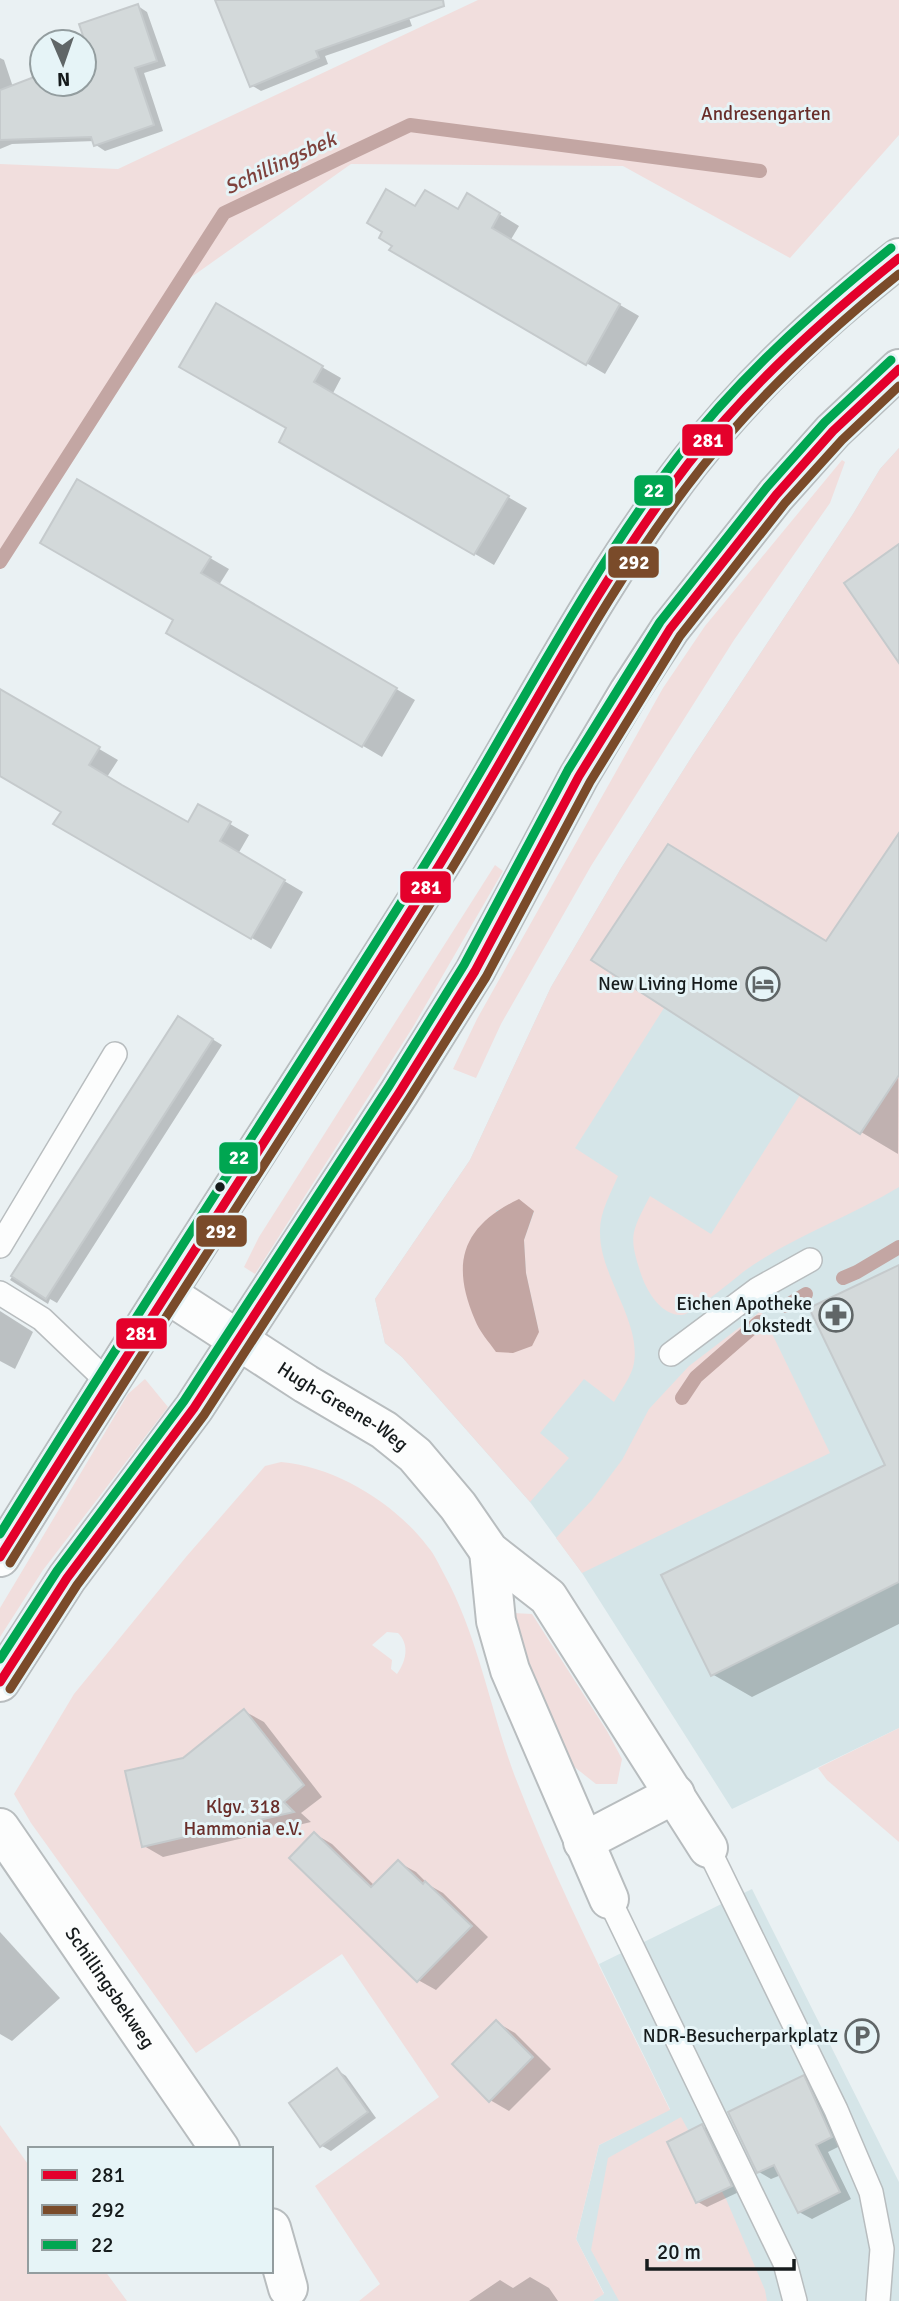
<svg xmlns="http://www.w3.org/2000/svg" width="899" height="2301" font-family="Signika,sans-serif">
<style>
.built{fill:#d5e5e8}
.green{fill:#f1dedd;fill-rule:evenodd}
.water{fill:#c3a6a3}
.shadow{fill:#0003}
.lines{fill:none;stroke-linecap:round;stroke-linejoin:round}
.stream{stroke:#c3a6a3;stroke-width:14}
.building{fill:#d3d9da;stroke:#c5cacc;stroke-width:2}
.lane-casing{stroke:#b8bdbf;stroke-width:26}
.street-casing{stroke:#b8bdbf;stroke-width:42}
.primary-casing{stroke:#b8bdbf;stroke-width:42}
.lane{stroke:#fcfdfd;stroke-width:23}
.street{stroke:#fcfdfd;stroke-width:38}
.primary{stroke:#fcfdfd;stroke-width:38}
.bus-1-casing{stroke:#e6f4f7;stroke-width:14}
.bus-2-casing{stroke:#e6f4f7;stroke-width:14}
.bus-3-casing{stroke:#e6f4f7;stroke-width:14}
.bus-1{stroke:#e4002b;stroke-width:9}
.bus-2{stroke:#7a4b2a;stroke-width:9}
.bus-3{stroke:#00a651;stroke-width:9}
.bus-dot{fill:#161b1c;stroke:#e6f4f7;stroke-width:2.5}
.labels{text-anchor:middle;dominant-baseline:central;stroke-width:6;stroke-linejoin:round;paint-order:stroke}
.park-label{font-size:19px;fill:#692e2a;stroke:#e6f4f7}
.poi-label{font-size:19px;fill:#161b1c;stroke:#e6f4f7;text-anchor:end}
.street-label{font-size:19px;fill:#161b1c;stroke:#e6f4f7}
.water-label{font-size:21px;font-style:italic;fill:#7f423d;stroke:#e6f4f7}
.line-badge{stroke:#e6f4f7;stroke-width:2.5}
.badge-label{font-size:19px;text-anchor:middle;font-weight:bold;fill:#fff}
</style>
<rect width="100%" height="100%" fill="#eaf1f3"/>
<g class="built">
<polygon points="899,448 899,1728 732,1809 582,1573 530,1502 402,1357 385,1343 375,1299 470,1160 551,987 620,870 691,758 853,514 880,469"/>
<polygon points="752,1889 899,2182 899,2301 593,2301 604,2293 576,2239 599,2145 670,2109 599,1964"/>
</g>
<g class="green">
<polygon points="478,0 899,0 899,135 790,258 623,166 351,164 173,290 0,563 0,164 118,169"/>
<path d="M 899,448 L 899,546 L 844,583 L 899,663 L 899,845 L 826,941 L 668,844 L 591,960 L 664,1008 L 575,1148 L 618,1176 C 611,1193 599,1213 600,1233 C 600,1276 641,1321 634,1363 C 632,1376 620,1391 614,1402 L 584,1379 L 540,1433 L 569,1458 L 530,1502 L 402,1357 L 385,1343 L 375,1299 L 470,1160 L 551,987 L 620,870 L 691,758 L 853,514 L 880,469 ZM 496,1210 L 534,1212 L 524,1240 L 526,1273 L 539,1332 Z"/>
<polygon points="842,460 845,462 830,503 734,640 591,866 501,1024 476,1078 453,1069 477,1019 663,688 705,626"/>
<polygon points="495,865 503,871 413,1027 255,1274 244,1267 259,1237"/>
<path d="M 899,1075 L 899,1187 C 848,1218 791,1237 743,1272 C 732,1281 692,1314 682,1315 C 662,1316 648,1293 642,1277 C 628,1236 631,1233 650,1196 L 711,1234 L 800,1095 Z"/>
<polygon points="761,1311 830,1453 582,1573 556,1538 592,1500 622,1460 649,1409 689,1366"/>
<polygon points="145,1379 168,1407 43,1570 0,1637 0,1608 128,1394"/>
<path d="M 281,1462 C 336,1467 395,1503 428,1547 C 435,1555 439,1565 444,1574 C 478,1636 490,1708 514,1774 C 558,1889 616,1999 670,2110 L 599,2145 L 576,2239 L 604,2294 L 593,2301 L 359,2301 L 380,2284 L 315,2186 L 439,2097 L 342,1954 L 196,2053 L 31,1823 L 14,1794 L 74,1694 L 186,1557 L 265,1466 ZM 387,1632 L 398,1633 C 410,1645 406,1661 397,1674 L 391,1669 L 392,1660 L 372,1645 Z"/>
<polygon points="513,1613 532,1614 607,1731 622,1759 617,1784 596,1784 572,1765 518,1647"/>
<polygon points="899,1728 899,1842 827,1780 818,1768"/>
<polygon points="681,2117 726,2199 765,2290 767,2301 619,2301 591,2250 608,2158"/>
<polygon points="0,2125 30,2167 30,2271 105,2271 127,2301 0,2301"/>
</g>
<path class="water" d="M 519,1199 L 534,1211 L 524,1240 L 526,1273 L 539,1332 L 532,1346 L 513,1353 L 496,1352 C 489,1342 479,1331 475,1320 C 450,1262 463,1226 519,1199 Z"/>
<g class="shadow">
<polygon points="217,0 425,0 405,7 412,26 325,56 328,64 261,91 251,85"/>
<polygon points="138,6 147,12 166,66 144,73 163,131 105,151 96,145 95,141 12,144 0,149 0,58 4,60 13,87 42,76 42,84 84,84 84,60 92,57"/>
<polygon points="468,195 519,226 510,241 639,316 605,374 391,249 415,208 459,211"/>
<polygon points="216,306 341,378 332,395 527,508 494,565 281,441 288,428"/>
<polygon points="77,481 229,569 219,585 415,700 382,757 168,632 176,620"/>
<polygon points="0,691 118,760 107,777 188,824 199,806 249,835 238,854 303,892 271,949 56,824 64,811 0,774"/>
<polygon points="669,846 827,942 899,847 898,1154 861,1132"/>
<polygon points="178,1018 222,1045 57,1303 50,1299 48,1304 10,1280"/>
<polygon points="899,1266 899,1624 752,1697 712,1674 887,1466"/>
<polygon points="0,1311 33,1332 15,1369 0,1361"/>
<polygon points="244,1711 264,1722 322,1797 301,1813 311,1822 163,1857 144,1846 184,1759"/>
<polygon points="315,1834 332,1844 375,1886 398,1862 416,1872 429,1885 443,1893 488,1937 436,1990 418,1980"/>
<polygon points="0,1932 60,1998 12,2041 0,2034"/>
<polygon points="496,2022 515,2033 551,2069 509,2111 490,2100"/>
<polygon points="337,2070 346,2076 376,2118 331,2151 322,2146"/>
<polygon points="803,2077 816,2085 844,2144 828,2152 851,2199 812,2219 799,2212 781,2175 771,2179 759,2172"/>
<polygon points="702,2126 712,2132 741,2191 707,2207 698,2202"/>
<polygon points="530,2277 549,2288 558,2301 469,2301 500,2280 513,2288"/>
</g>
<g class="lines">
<g class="stream">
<polyline points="0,562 224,213 410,125 760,171"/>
<polyline points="843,1278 857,1272 899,1247"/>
<polyline points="786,1306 806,1294"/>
<polyline points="682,1398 696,1377 759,1322"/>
</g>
</g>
<g class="building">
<polygon points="215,0 443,0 444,6 316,51 319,58 250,87"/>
<polygon points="138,4 157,61 135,68 154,125 94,146 91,137 0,140 0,90 42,74 42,84 84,84 84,58 90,56 79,24"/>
<polygon points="386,189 415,206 425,190 458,209 467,193 500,213 492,228 620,304 586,365 389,250 392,246 379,238 382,232 367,223"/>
<polygon points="216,303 323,366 314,382 509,496 474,555 279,442 286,428 179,367"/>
<polygon points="77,479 211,557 201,573 397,688 362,747 166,633 173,620 40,543"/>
<polygon points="899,544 899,663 844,583"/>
<polygon points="0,689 100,747 89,765 122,785 188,822 198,804 231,822 220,841 285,880 251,939 53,824 61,812 0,776"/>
<polygon points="899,833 899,1075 860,1134 591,960 668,844 826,941"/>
<polygon points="178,1016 213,1039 46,1299 11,1276"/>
<polygon points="899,1265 899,1582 711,1676 661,1575 885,1465 809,1308"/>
<polygon points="244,1709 304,1785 284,1802 294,1812 142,1847 125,1771 183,1758"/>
<polygon points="314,1832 371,1887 398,1860 423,1884 425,1881 472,1926 417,1982 289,1858"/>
<polygon points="496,2020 533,2057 489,2102 452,2064"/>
<polygon points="337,2068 368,2112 320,2147 289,2103"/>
<polygon points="804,2075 832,2137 816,2145 840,2192 798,2213 774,2165 757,2173 728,2112"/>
<polygon points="702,2124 732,2186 696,2203 667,2142"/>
</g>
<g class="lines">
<defs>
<g id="lane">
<polyline points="0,1246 115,1054"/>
<polyline points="0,1293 42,1319 108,1382"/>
<polyline points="671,1354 758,1289 810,1260"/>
<polyline points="708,1848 836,2110 871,2192 882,2249 878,2301"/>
<polyline points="609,1899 785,2263 795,2301"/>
</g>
<g id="street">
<path id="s1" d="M 166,1293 L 306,1384 L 384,1430 L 415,1455 L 458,1506 L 489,1551 L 548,1597 L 708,1848"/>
<polyline points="489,1551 496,1621 510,1670 609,1899"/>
<path id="s2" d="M 0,1828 L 220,2149"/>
<polyline points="583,1842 675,1794"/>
<polyline points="271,2228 288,2288"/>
</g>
<g id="primary">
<path d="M 0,1557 C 141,1328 289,1104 432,877 C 518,740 589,592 689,463 C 751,384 820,320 899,258"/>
<polyline points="0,1682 67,1578 194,1408 399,1093 475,971 579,776 629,692 670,629 776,495 833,431 899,369"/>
</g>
</defs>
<use href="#lane" class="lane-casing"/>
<use href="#street" class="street-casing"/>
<use href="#primary" class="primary-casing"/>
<use href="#lane" class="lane"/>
<use href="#street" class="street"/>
<use href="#primary" class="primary"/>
<defs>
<g id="bus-1">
<path d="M 0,1557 C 142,1329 290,1105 432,877 C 518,739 589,593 688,464 C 749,386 822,320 899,258"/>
<polyline points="0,1682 67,1578 194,1408 399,1093 475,971 579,776 670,629 776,495 833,431 899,369"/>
</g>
<g id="bus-2">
<path d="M 10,1563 C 152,1335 301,1111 443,883 C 529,744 600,595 702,467 C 760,394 827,332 899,274"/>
<polyline points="10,1689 77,1585 204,1415 409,1099 486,977 590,782 680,636 785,503 842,440 899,386"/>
</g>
<g id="bus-3">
<path d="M 0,1534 C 137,1312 281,1095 419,874 C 506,736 578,588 677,458 C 738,378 813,311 891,248"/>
<polyline points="0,1659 57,1571 184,1401 389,1086 464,965 568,770 660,622 767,487 825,422 891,360"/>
</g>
</defs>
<use href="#bus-1" class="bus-1-casing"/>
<use href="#bus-2" class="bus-2-casing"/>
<use href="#bus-3" class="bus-3-casing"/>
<use href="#bus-1" class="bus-1"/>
<use href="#bus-2" class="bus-2"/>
<use href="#bus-3" class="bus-3"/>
</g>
<defs>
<symbol id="hotel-ring" viewBox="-11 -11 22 22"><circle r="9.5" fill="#e6f4f7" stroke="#606667" stroke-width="1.5"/><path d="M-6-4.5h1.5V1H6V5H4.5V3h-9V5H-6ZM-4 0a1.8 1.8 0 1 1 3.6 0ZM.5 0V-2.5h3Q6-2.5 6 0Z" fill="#606667"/></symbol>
<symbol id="pharmacy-ring" viewBox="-11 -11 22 22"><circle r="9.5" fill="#e6f4f7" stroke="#606667" stroke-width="1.5"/><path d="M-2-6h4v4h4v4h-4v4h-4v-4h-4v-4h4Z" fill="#606667"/></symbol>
<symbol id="parking-ring" viewBox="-11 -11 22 22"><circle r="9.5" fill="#e6f4f7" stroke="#606667" stroke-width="1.5"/><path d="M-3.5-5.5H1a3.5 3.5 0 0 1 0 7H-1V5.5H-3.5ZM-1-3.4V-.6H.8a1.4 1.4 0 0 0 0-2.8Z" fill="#606667"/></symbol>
</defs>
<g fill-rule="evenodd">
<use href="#hotel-ring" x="744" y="965" width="38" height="38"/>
<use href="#pharmacy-ring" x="817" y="1296" width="38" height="38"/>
<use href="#parking-ring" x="843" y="2017" width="38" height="38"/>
</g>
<circle class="bus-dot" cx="220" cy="1187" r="6"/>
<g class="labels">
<g class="park-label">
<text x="766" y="114">Andresengarten</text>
<text x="243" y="1807">Klgv. 318<tspan x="243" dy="22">Hammonia e.V.</tspan></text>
</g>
<g class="poi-label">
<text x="738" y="984">New Living Home</text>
<text x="812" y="1304">Eichen Apotheke<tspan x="812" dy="22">Lokstedt</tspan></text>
<text x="838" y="2036">NDR-Besucherparkplatz</text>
</g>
<g class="street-label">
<text stroke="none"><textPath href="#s1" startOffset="210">Hugh-Greene-Weg</textPath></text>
<text stroke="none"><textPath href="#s2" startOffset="194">Schillingsbekweg</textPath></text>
</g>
<g class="water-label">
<text transform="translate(280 163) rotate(-25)">Schillingsbek</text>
</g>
</g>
<g class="line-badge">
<rect x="681" y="423" width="53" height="34" rx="7" fill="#e4002b"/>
<rect x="633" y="474" width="41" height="33" rx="7" fill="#00a651"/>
<rect x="607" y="545" width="53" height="34" rx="7" fill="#7a4b2a"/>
<rect x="399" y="870" width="53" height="34" rx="7" fill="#e4002b"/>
<rect x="218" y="1141" width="41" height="34" rx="7" fill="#00a651"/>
<rect x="195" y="1214" width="53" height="34" rx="7" fill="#7a4b2a"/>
<rect x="115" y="1317" width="53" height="33" rx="7" fill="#e4002b"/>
</g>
<g class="badge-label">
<text x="708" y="447">281</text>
<text x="654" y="497">22</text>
<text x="634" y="569">292</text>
<text x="426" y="894">281</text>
<text x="239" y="1164">22</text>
<text x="221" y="1238">292</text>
<text x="141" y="1340">281</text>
</g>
<rect x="28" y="2147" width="245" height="126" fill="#e6f4f7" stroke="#939d9f" stroke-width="2"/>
<rect x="42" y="2170" width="35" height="10" fill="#e4002b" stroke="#939d9f" stroke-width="2"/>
<text x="91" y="2182" font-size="21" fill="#161b1c">281</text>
<rect x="42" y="2205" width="35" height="10" fill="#7a4b2a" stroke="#939d9f" stroke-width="2"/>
<text x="91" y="2217" font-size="21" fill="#161b1c">292</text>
<rect x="42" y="2240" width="35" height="10" fill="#00a651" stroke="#939d9f" stroke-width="2"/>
<text x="91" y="2252" font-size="21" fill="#161b1c">22</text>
<g transform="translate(63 63) rotate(178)"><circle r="33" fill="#e6f4f7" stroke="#939d9f" stroke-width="2"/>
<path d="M0-5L12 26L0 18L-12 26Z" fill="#606667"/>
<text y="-10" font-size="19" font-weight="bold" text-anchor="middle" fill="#161b1c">N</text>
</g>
<path d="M647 2259v10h147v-10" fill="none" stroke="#161b1c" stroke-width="3.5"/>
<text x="657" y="2259" font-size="21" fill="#161b1c" stroke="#e6f4f7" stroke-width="5" paint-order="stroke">20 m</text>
</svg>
